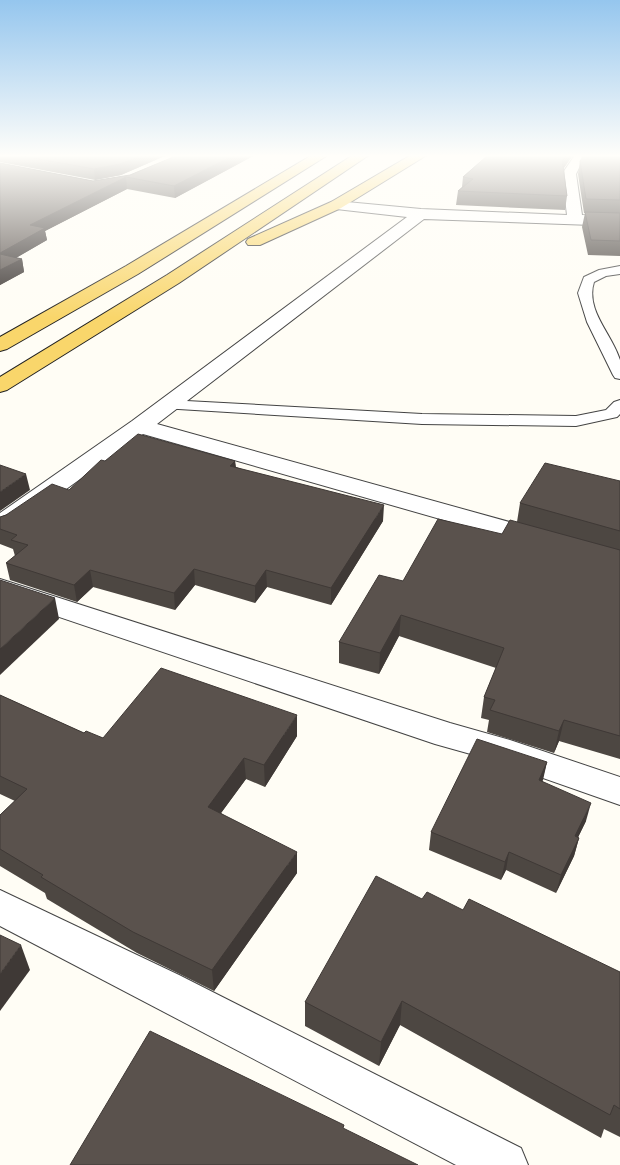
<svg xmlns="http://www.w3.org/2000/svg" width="620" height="1165" font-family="Spectral,serif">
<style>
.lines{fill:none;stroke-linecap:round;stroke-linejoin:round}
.lane-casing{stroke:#444;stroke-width:2}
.street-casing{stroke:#444;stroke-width:2}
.primary-casing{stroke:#222;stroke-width:2}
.lane{fill:#fff;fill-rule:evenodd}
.street{fill:#fff;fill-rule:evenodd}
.primary{fill:#f9d66b;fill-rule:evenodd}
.wall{fill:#4d4742}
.shaded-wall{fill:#3f3936}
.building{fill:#5a524d;stroke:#3f3936}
</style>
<rect width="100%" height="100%" fill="#fffdf5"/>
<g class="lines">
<defs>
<g id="lane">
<path d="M 620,266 L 620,274 L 606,276 L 594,282 C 585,310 612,334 620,360 C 620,365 620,373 620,379 L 615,378 L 613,375 L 587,322 L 578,293 L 584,277 L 599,270 Z"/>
<polygon points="168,400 422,414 576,416 606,410 614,402 620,400 620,414 617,417 576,426 422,424 162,408 160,405 162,402"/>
</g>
<g id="street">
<polygon points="575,155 589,155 581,164 576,174 582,215 620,216 620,226 424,219 157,424 549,533 553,539 549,545 540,547 531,545 143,434 9,530 0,533 0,513 132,421 407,217 336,209 331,208 329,205 331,202 336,201 421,209 567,215 562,174"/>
<polygon points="0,579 450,723 510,740 620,777 620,805 492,760 435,744 0,597"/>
<polygon points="0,890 179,975 521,1148 528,1165 456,1165 0,926"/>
</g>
<g id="primary">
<polygon points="312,155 328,155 138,274 7,349 0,351 0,337 126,266"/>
<polygon points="353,155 369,155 179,283 7,390 0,392 0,377 167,275"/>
<polygon points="411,155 427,155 341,208 260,245 248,245 246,242 248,239 331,202"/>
</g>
</defs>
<use href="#lane" class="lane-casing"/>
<use href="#street" class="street-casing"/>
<use href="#primary" class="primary-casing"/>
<use href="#lane" class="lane"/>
<use href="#street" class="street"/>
<use href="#primary" class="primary"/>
</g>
<g class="wall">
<polygon points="0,155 167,155 121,175 95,180 0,162"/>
<polygon points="178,155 255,155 175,198 127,189 45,231 47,240 16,258 22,259 24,272 0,285 0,163 93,181 130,175"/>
<polygon points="488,155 573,155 564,168 567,196 565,210 456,205 458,191 462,187 463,177"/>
<polygon points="620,155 620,256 588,255 582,227 585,213 584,213 578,174 580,161"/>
<polygon points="105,461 235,461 236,467 383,521 331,605 267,587 255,603 195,585 175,610 93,587 77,602 10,580 6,563 15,556 13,549 0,544 0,517 69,490"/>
<polygon points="620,481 620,759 559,741 554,753 487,732 489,720 481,718 484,697 496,668 399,636 379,674 339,663 339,642 403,581 502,534 517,522 520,503"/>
<polygon points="0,695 84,733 103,738 297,736 265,787 246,779 221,813 297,873 214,991 137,953 47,899 45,893 0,866 0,815 15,801 0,794"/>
<polygon points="547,762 542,781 586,821 578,837 579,838 574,856 556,893 506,870 501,880 429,850 431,832"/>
<polygon points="422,899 463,910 620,972 620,1137 604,1129 601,1138 400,1025 379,1066 305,1026 305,1002"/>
</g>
<g class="shaded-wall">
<polygon points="142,155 167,155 121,175 95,180 94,169"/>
<polygon points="234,155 255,155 175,198 174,186"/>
<polygon points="566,155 573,155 560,173 562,160"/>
<polygon points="126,177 127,189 45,231 47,240 0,267 0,253 30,225"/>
<polygon points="22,259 24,272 0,285 0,270"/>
<polygon points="235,461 236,476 230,466"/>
<polygon points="26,474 30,490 0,511 0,492"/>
<polygon points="384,505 383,521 331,605 331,588"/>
<polygon points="194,569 195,585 175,610 174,593"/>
<polygon points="90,570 93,587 77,602 74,585"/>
<polygon points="266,570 267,587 255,603 255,586"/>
<polygon points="55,598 59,619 0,675 0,649"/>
<polygon points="401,615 399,636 379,674 380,653"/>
<polygon points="297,715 297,736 265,787 264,765"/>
<polygon points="564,720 559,741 554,753 559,731"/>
<polygon points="244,758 246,779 210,828 208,807"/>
<polygon points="547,762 543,780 535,798 539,780"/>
<polygon points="591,803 586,821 570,854 575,836"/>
<polygon points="579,838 574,856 556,893 561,875"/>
<polygon points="297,852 297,873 214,991 212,970"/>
<polygon points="509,852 506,870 501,880 505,862"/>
<polygon points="21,945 30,970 0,1011 0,974"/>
<polygon points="402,1001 400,1025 379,1066 381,1042"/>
</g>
<g class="building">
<polygon points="17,155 142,155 120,164 94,169"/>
<polygon points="178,155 234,155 174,186 126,177 30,225 45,228 0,253 0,163 93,181 130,175"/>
<polygon points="488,155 566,155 562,160 567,196 458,191 473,179 463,177"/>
<polygon points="584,155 620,155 620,200 586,199 580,161"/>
<polygon points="585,212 620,213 620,241 591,240"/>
<polygon points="0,254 22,259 0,270"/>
<polygon points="138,434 235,461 230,466 384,505 331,588 266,570 255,586 194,569 174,593 90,570 74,585 6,563 28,545 11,540 17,535 0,529 0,517 6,515 52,484 69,490 101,460 105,461"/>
<polygon points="545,463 620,481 620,531 520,503"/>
<polygon points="0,465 26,474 0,492"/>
<polygon points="438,519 502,534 510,520 620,550 620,736 564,720 559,731 490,710 495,700 484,697 504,648 401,615 380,653 339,642 379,575 403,581"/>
<polygon points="0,580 55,598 0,649"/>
<polygon points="161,668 297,715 264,765 244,758 208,807 297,852 212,970 133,932 41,877 43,875 0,849 0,815 27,789 0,776 0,695 84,733 86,731 103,738"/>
<polygon points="477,739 547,762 539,780 591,803 575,836 579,838 561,875 509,852 505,862 431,832"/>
<polygon points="376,876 422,899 427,892 463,910 469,899 620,972 620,1109 614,1105 610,1115 402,1001 381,1042 305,1002"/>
<polygon points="0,935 21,945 0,974"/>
<polygon points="150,1031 344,1125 343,1128 418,1165 70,1165"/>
</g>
<linearGradient id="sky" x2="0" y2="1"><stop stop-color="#95c6ee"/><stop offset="0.49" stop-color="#fffefa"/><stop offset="1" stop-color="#fffefa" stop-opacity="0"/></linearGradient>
<rect width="620" height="318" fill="url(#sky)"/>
</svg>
